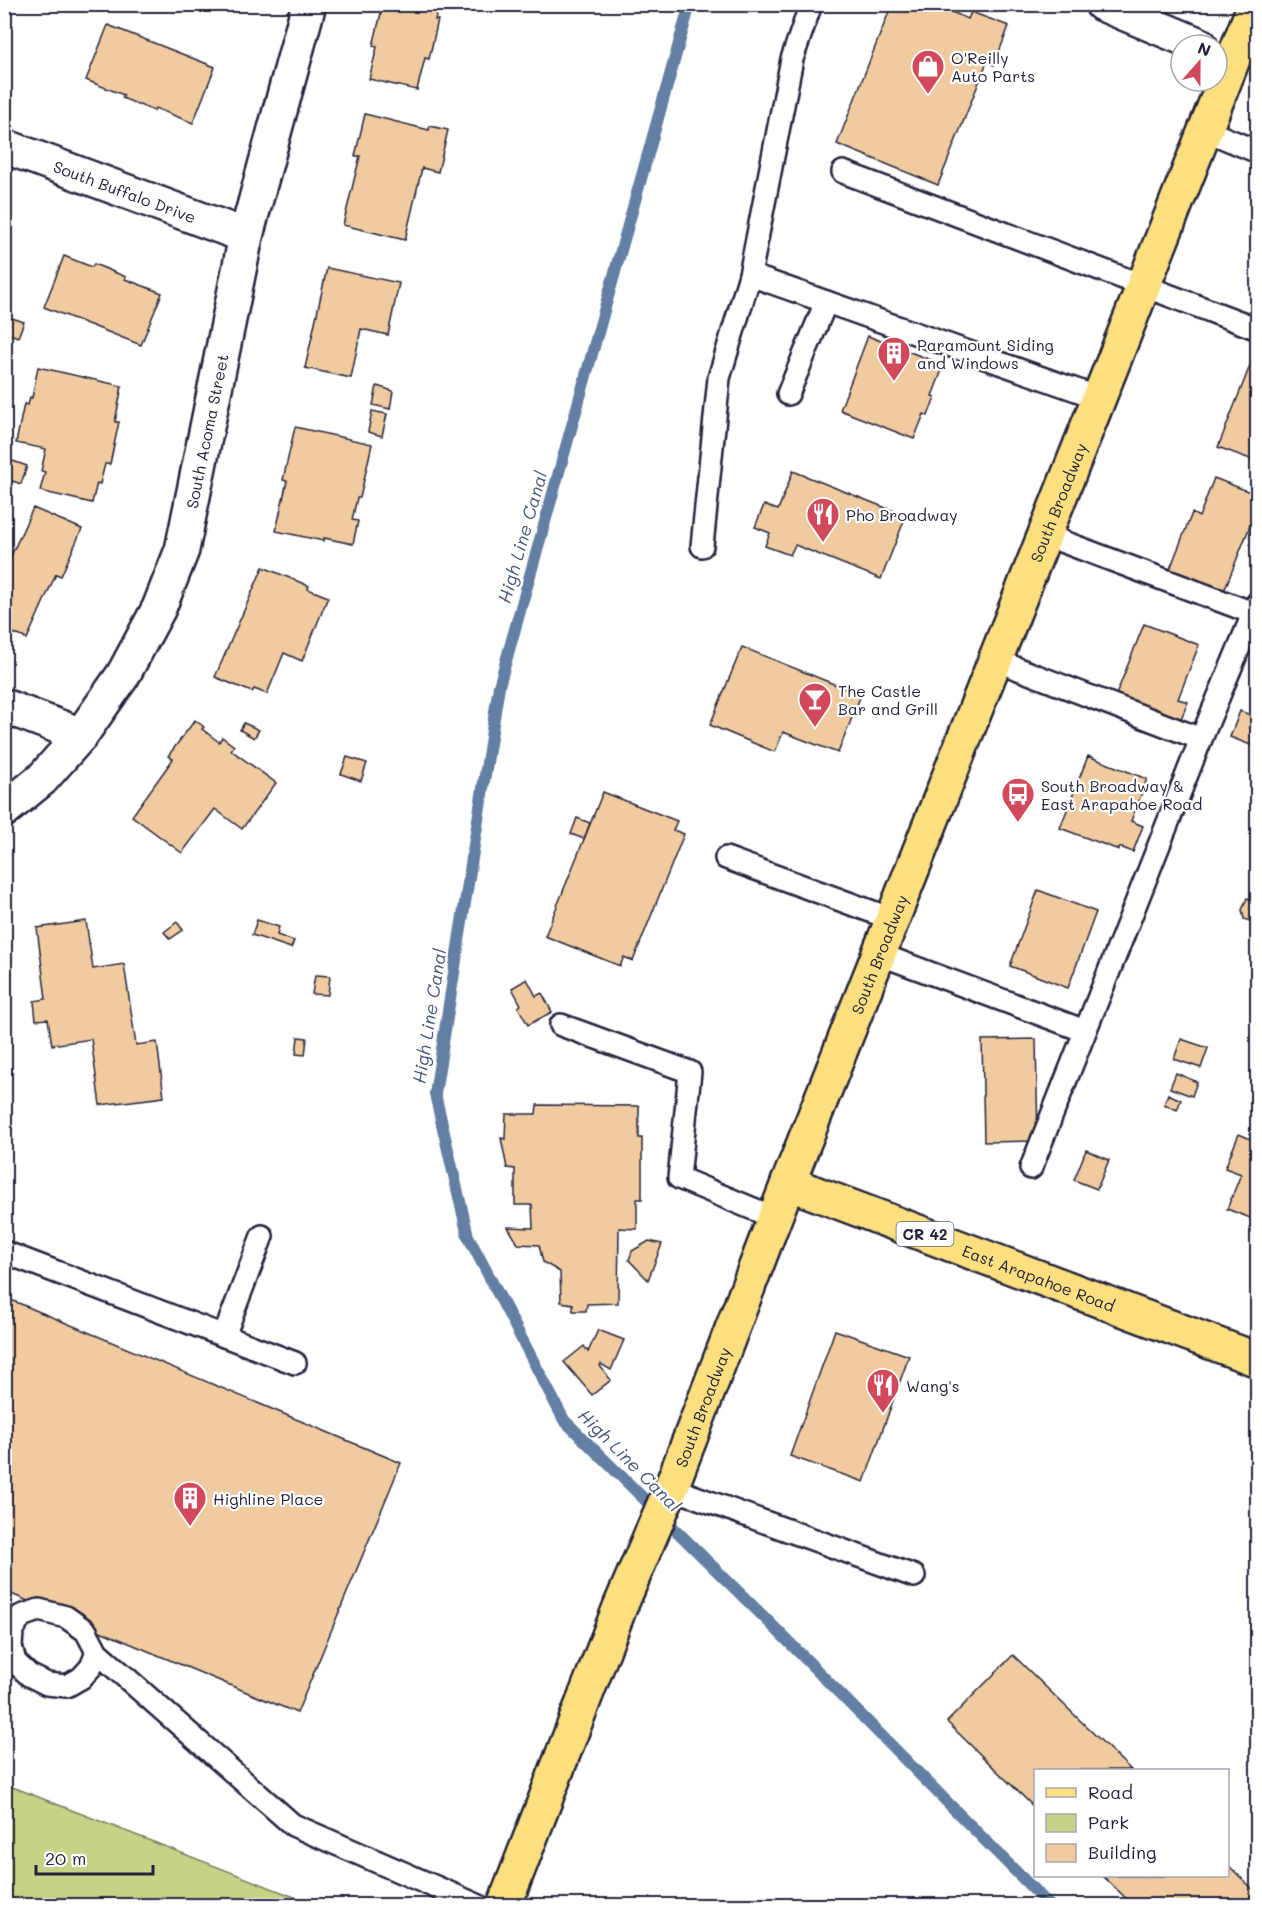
<svg xmlns="http://www.w3.org/2000/svg" width="1262" height="1910" font-family="Mali,sans-serif">
<style>
.green{fill:#c6d285;stroke:#747a60;stroke-width:1.5}
.lines{fill:none;stroke-linecap:round;stroke-linejoin:round}
.stream{stroke:#637fa3;stroke-width:12}
.building{fill:#f0cba0;stroke:#22223b;stroke-width:1.5}
.lane-casing{stroke:#22223b;stroke-width:26}
.street-casing{stroke:#22223b;stroke-width:38}
.primary-casing{stroke:#22223b;stroke-width:38}
.lane{stroke:#fff;stroke-width:21}
.street{stroke:#fff;stroke-width:33}
.primary{stroke:#fce080;stroke-width:33}
.labels{text-anchor:middle;dominant-baseline:central;stroke-width:4.5;stroke-linejoin:round;paint-order:stroke}
.shield{fill:#fff;stroke:#646476;stroke-width:1.5}
.shield-label{font-size:15px;font-weight:bold;fill:#22223b}
.poi-label{font-size:16px;fill:#22223b;stroke:#fff;text-anchor:start}
.street-label{font-size:16px;fill:#22223b;stroke:#fff}
.water-label{font-size:18px;font-style:italic;fill:#485878;stroke:#fff}
</style>
<rect width="100%" height="100%" fill="#fff"/>
<filter id="ink" filterUnits="userSpaceOnUse"><feTurbulence type="fractalNoise" baseFrequency=".0167" numOctaves="2"/><feDisplacementMap in="SourceGraphic" scale="12" xChannelSelector="R" yChannelSelector="G"/><feConvolveMatrix kernelMatrix="1 2 1 2 8 2 1 2 1" color-interpolation-filters="sRGB"/></filter>
<g filter="url(#ink)">
<polygon class="green" points="5,1784 315,1905 5,1905"/>
<g class="lines">
<polyline class="stream" points="690,4 499,686 435,1094 468,1236 564,1420 771,1624 1050,1906"/>
</g>
<g class="building">
<polygon points="385,4 439,4 435,20 438,20 429,59 425,58 417,90 369,79 377,47 373,46 382,9 384,9"/>
<polygon points="892,4 933,4 968,19 971,12 1009,26 994,65 987,62 938,185 837,144"/>
<polygon points="108,25 215,67 193,123 155,108 154,111 122,98 124,95 86,80"/>
<polygon points="365,114 429,130 430,126 448,130 438,172 422,168 405,240 343,225 360,156 355,156"/>
<polygon points="64,256 92,267 94,264 126,277 125,279 162,293 141,345 44,307"/>
<polygon points="327,268 399,283 388,335 361,329 351,378 305,368"/>
<polygon points="6,316 24,322 18,337 4,332"/>
<polygon points="868,336 944,365 932,396 935,397 928,416 924,414 914,439 840,410"/>
<polygon points="1257,348 1258,348 1258,462 1218,447"/>
<polygon points="38,367 122,386 115,422 119,422 110,464 105,464 100,484 97,483 92,503 40,491 45,472 41,471 46,449 16,443 24,404 28,405 30,397 32,398"/>
<polygon points="377,386 393,391 390,409 373,405"/>
<polygon points="372,411 387,414 382,436 368,432"/>
<polygon points="295,427 372,444 360,498 357,498 352,520 358,521 353,544 324,538 324,541 276,531 287,481 283,480"/>
<polygon points="4,458 27,466 21,484 4,478"/>
<polygon points="793,471 906,516 881,579 795,545 790,555 765,546 770,533 755,527 764,505 778,510"/>
<polygon points="1214,478 1258,495 1258,506 1222,596 1168,574 1192,513 1199,517"/>
<polygon points="33,508 82,529 61,576 56,574 27,639 4,629 4,571"/>
<polygon points="263,567 309,586 308,589 328,597 302,661 284,653 267,694 254,689 252,692 215,677"/>
<polygon points="1144,624 1199,645 1178,699 1188,702 1178,726 1167,715 1116,695"/>
<polygon points="742,647 861,695 838,753 783,732 775,752 710,725"/>
<polygon points="1240,711 1258,718 1258,748 1230,737"/>
<polygon points="195,720 204,727 202,729 219,742 222,737 234,746 231,750 276,783 242,829 215,809 182,853 132,816 173,759 168,756"/>
<polygon points="244,723 259,730 254,738 240,730"/>
<polygon points="1088,756 1147,779 1131,821 1143,826 1133,852 1120,847 1119,850 1060,828"/>
<polygon points="347,757 367,763 361,781 341,774"/>
<polygon points="603,792 677,821 673,830 684,834 633,961 624,957 620,966 545,936"/>
<polygon points="577,818 590,823 584,839 571,834"/>
<polygon points="1038,890 1096,912 1068,988 1010,966"/>
<polygon points="1247,898 1258,902 1258,924 1244,919 1242,910"/>
<polygon points="257,920 279,927 277,935 294,941 291,948 252,935"/>
<polygon points="86,921 93,969 124,964 136,1045 157,1042 164,1097 100,1105 91,1039 52,1045 48,1019 36,1020 34,1001 46,999 37,928"/>
<polygon points="177,922 183,930 170,939 164,932"/>
<polygon points="315,975 330,976 328,995 312,994"/>
<polygon points="527,979 536,996 542,993 552,1012 528,1025 518,1007 521,1005 512,988"/>
<polygon points="298,1037 307,1038 305,1055 296,1054"/>
<polygon points="1036,1039 1038,1141 984,1142 982,1040"/>
<polygon points="1181,1039 1208,1048 1201,1068 1174,1059"/>
<polygon points="1176,1073 1197,1082 1192,1096 1170,1088"/>
<polygon points="1168,1094 1181,1100 1177,1110 1164,1104"/>
<polygon points="537,1105 639,1106 639,1138 642,1138 642,1199 637,1199 637,1229 619,1228 618,1303 587,1304 586,1311 573,1311 573,1304 561,1302 560,1272 543,1262 539,1245 518,1244 508,1227 533,1228 532,1205 515,1205 515,1169 507,1168 501,1138 505,1139 506,1114 536,1114"/>
<polygon points="1239,1134 1255,1141 1258,1134 1258,1221 1227,1209 1241,1174 1225,1168"/>
<polygon points="1086,1150 1109,1160 1097,1189 1074,1180"/>
<polygon points="649,1241 662,1244 648,1280 629,1260 632,1251"/>
<polygon points="4,1297 401,1463 297,1713 4,1591"/>
<polygon points="598,1330 624,1340 611,1370 601,1364 600,1366 611,1380 592,1395 564,1362 584,1346 588,1352"/>
<polygon points="835,1330 909,1356 864,1482 790,1456"/>
<polygon points="1013,1655 1131,1770 1036,1770 1036,1809 947,1722"/>
<polygon points="1228,1865 1258,1894 1258,1906 1134,1906 1103,1876 1228,1876"/>
</g>
<g class="lines">
<defs>
<g id="lane">
<polyline points="1205,130 1258,152"/>
<polyline points="843,172 1258,329"/>
<polyline points="750,275 1099,398"/>
<polyline points="788,394 826,302"/>
<polyline points="1045,535 1253,613"/>
<polyline points="702,546 719,378 750,275 792,59 811,4"/>
<polyline points="995,660 1201,739 1258,602"/>
<polyline points="726,858 892,919"/>
<polyline points="879,954 1085,1031"/>
<polyline points="561,1025 690,1072 679,1178 775,1218"/>
<polyline points="1031,1168 1201,739"/>
<polyline points="4,1252 295,1363"/>
<polyline points="224,1336 262,1236"/>
<polyline points="671,1488 914,1576"/>
<polyline points="97,1652 91,1667 81,1678 67,1686 47,1684 29,1675 15,1662 11,1646 12,1632 21,1616 39,1610 66,1617 86,1631 97,1652 293,1825 479,1906"/>
</g>
<g id="street">
<polyline points="1102,4 1200,45"/>
<path id="s1" d="M 4,146 L 246,236"/>
<polyline points="4,706 81,735"/>
<path id="s2" d="M 4,810 L 42,779 L 81,735 L 123,675 L 159,608 L 182,550 L 246,236 L 309,4"/>
</g>
<g id="primary">
<path id="s3" d="M 788,1183 L 1258,1360"/>
<path id="s4" d="M 504,1906 L 620,1607 L 671,1488 L 788,1183 L 1255,4"/>
</g>
</defs>
<use href="#lane" class="lane-casing"/>
<use href="#street" class="street-casing"/>
<use href="#primary" class="primary-casing"/>
<use href="#lane" class="lane"/>
<use href="#street" class="street"/>
<use href="#primary" class="primary"/>
</g>
</g>
<defs>
<symbol id="shop-pin" viewBox="-11 -11 22 30"><path d="M0 17L-7.5 6A9.5 9.5 0 1 1 7.5 6Z" fill="#d1495b" stroke="#fff"/><path d="M-5-2.5h2.3a2.7 3.5 0 0 1 5.4 0H5L5.5 6h-11ZM-1.5-2.5h3a1.5 2.3 0 0 0-3 0Z" fill="#fff"/></symbol>
<symbol id="building-pin" viewBox="-11 -11 22 30"><path d="M0 17L-7.5 6A9.5 9.5 0 1 1 7.5 6Z" fill="#d1495b" stroke="#fff"/><path d="M-4-6H4V6H1V3H-1V6H-4ZM-2.5-4.3h1.7v1.8h-1.7ZM.8-4.3h1.7v1.8H.8ZM-2.5-1h1.7V.8h-1.7ZM.8-1h1.7V.8H.8Z" fill="#fff"/></symbol>
<symbol id="restaurant-pin" viewBox="-11 -11 22 30"><path d="M0 17L-7.5 6A9.5 9.5 0 1 1 7.5 6Z" fill="#d1495b" stroke="#fff"/><path d="M-5-6h1v4h1v-4h1v4h1v-4h1v5L-1.5 .5V6h-2V.5L-5-1ZM5-6V6H3V1.5H1.5Q1.5-4 5-6Z" fill="#fff"/></symbol>
<symbol id="bar-pin" viewBox="-11 -11 22 30"><path d="M0 17L-7.5 6A9.5 9.5 0 1 1 7.5 6Z" fill="#d1495b" stroke="#fff"/><path d="M-6-5H6L.8 .8V4.5H3.5V6h-7V4.5H-.8V.8Z" fill="#fff"/></symbol>
<symbol id="bus-pin" viewBox="-11 -11 22 30"><path d="M0 17L-7.5 6A9.5 9.5 0 1 1 7.5 6Z" fill="#d1495b" stroke="#fff"/><path d="M-5-6H5V4H4V6H2V4H-2V6H-4V4H-5ZM-3.5-4V0h7V-4ZM-3.5 1.2v1.5H-2V1.2ZM2 1.2v1.5H3.5V1.2Z" fill="#fff"/></symbol>
</defs>
<g fill-rule="evenodd">
<use href="#shop-pin" x="909" y="47" width="38" height="52"/>
<use href="#building-pin" x="875" y="334" width="38" height="52"/>
<use href="#restaurant-pin" x="804" y="495" width="38" height="52"/>
<use href="#bar-pin" x="796" y="680" width="38" height="52"/>
<use href="#bus-pin" x="999" y="775" width="38" height="52"/>
<use href="#restaurant-pin" x="864" y="1366" width="38" height="52"/>
<use href="#building-pin" x="171" y="1479" width="38" height="52"/>
</g>
<g class="labels">
<rect class="shield" x="896.5" y="1222" width="57" height="24" rx="4.5"/>
<g class="shield-label">
<text x="925" y="1234">CR 42</text>
</g>
<g class="poi-label">
<text x="951" y="57">O'Reilly<tspan x="951" dy="18">Auto Parts</tspan></text>
<text x="917" y="344">Paramount Siding<tspan x="917" dy="18">and Windows</tspan></text>
<text x="846" y="514">Pho Broadway</text>
<text x="838" y="690">The Castle<tspan x="838" dy="18">Bar and Grill</tspan></text>
<text x="1041" y="785">South Broadway &amp;<tspan x="1041" dy="18">East Arapahoe Road</tspan></text>
<text x="906" y="1385">Wang's</text>
<text x="213" y="1498">Highline Place</text>
</g>
<g class="street-label">
<text stroke="none"><textPath href="#s1" startOffset="129">South Buffalo Drive</textPath></text>
<text stroke="none"><textPath href="#s2" startOffset="441">South Acoma Street</textPath></text>
<text stroke="none"><textPath href="#s4" startOffset="1509">South Broadway</textPath></text>
<text stroke="none"><textPath href="#s4" startOffset="1023">South Broadway</textPath></text>
<text stroke="none"><textPath href="#s3" startOffset="268">East Arapahoe Road</textPath></text>
<text stroke="none"><textPath href="#s4" startOffset="537">South Broadway</textPath></text>
</g>
<g class="water-label">
<text transform="translate(522 537) rotate(-74)">High Line Canal</text>
<text transform="translate(429 1016) rotate(-81)">High Line Canal</text>
<text transform="translate(630 1460) rotate(45)">High Line Canal</text>
</g>
</g>
<rect width="1262" height="1910" fill="none" stroke="#fff" stroke-width="24"/>
<rect x="12" y="12" width="1238" height="1886" fill="none" stroke="#22223b" stroke-width="2" filter="url(#ink)"/>
<rect x="1034" y="1769" width="195" height="108" fill="#ffffff" stroke="#a7a7b1" stroke-width="1.5"/>
<rect x="1046" y="1788" width="30" height="9" fill="#fce080" stroke="#a7a7b1" stroke-width="1.5"/>
<text x="1088" y="1799" font-size="18" fill="#22223b">Road</text>
<rect x="1046" y="1814" width="30" height="18" fill="#c6d285" stroke="#a7a7b1" stroke-width="1.5"/>
<text x="1088" y="1829" font-size="18" fill="#22223b">Park</text>
<rect x="1046" y="1844" width="30" height="18" fill="#f0cba0" stroke="#a7a7b1" stroke-width="1.5"/>
<text x="1088" y="1859" font-size="18" fill="#22223b">Building</text>
<g transform="translate(1199 63) rotate(21)"><circle r="28" fill="#ffffff" stroke="#a7a7b1" stroke-width="1.5"/>
<path d="M0-4.5L10 22L0 15L-10 22Z" fill="#d1495b"/>
<text y="-9" font-size="16" font-weight="bold" text-anchor="middle" fill="#22223b">N</text>
</g>
<path d="M36 1865v9h117v-9" fill="none" stroke="#22223b" stroke-width="3"/>
<text x="45" y="1865" font-size="18" fill="#22223b" stroke="#ffffff" stroke-width="4.5" paint-order="stroke">20 m</text>
</svg>
